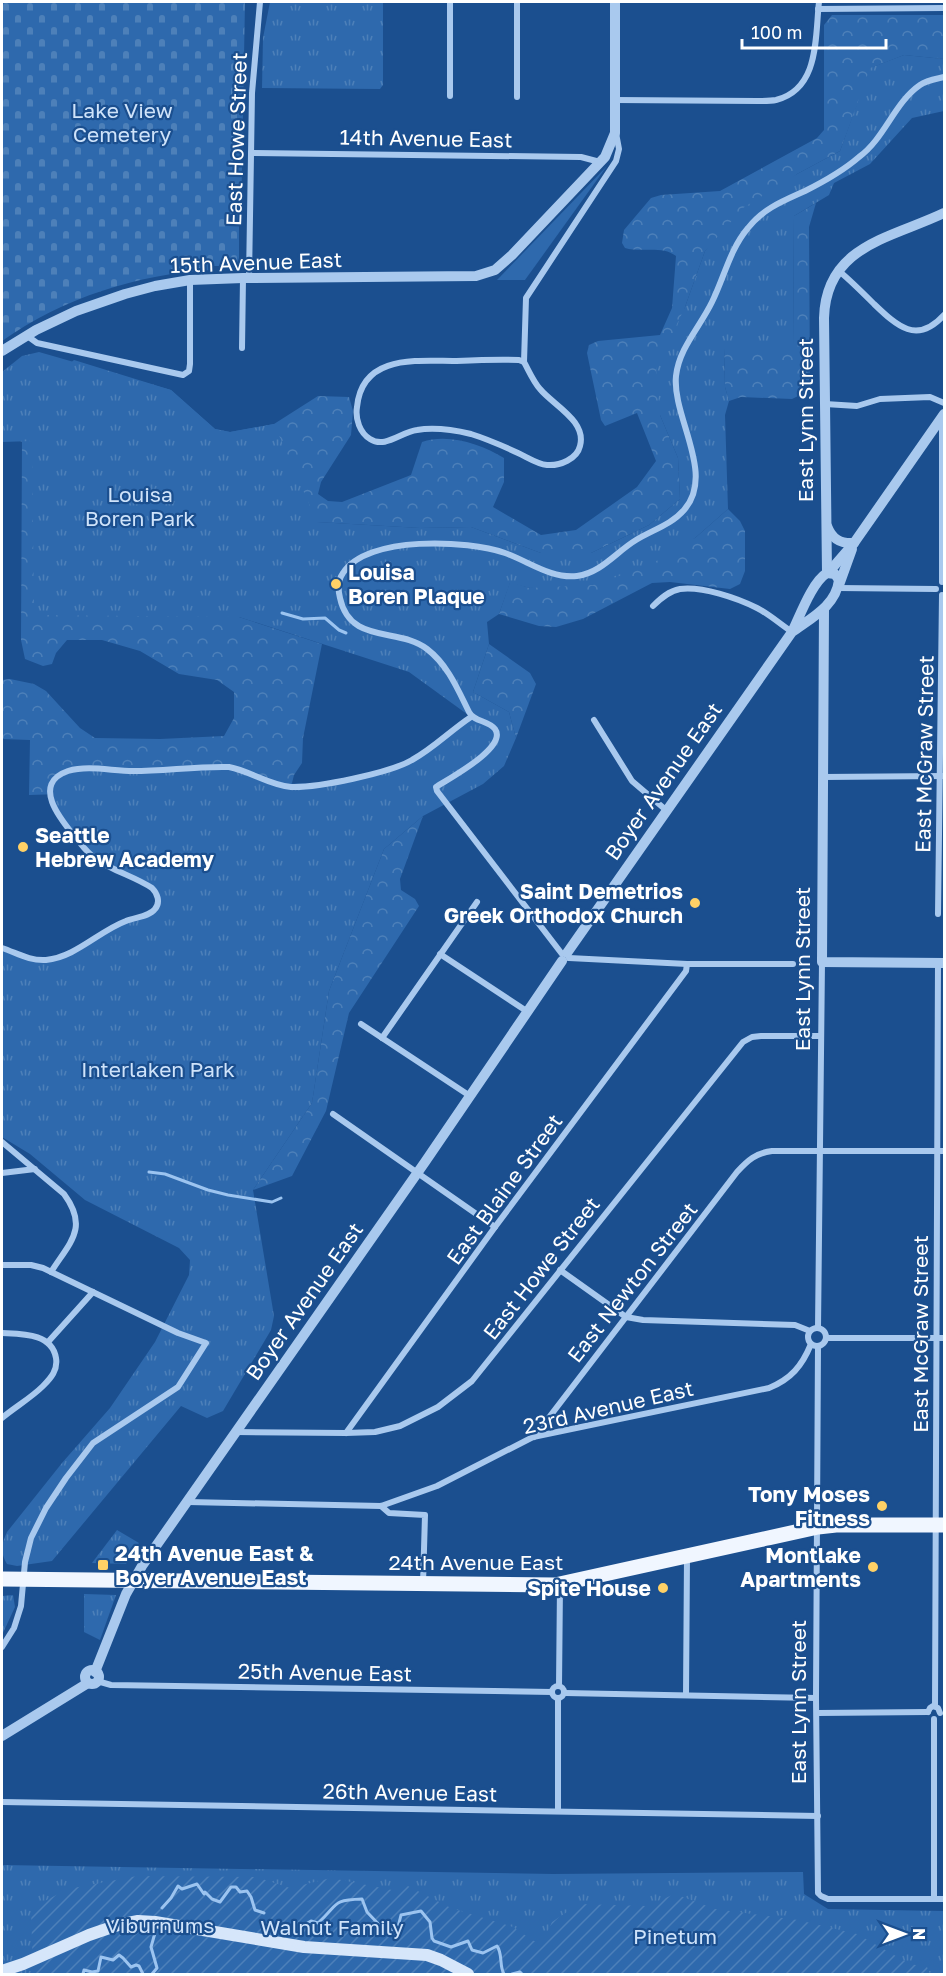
<svg xmlns="http://www.w3.org/2000/svg" width="946" height="1976" font-family="'Golos Text',sans-serif">
<style>
.grass{fill:#2e69ad}
.forest{fill:url(#forest-crowns)}
.cemetery{fill:url(#cemetery-stones)}
.park{fill:url(#park-tufts)}
.garden{fill:url(#garden-furrows)}
.lines{fill:none;stroke-linecap:round;stroke-linejoin:round}
.stream{stroke:#9cc4f0;stroke-width:3}
.minor{stroke:#a9c9ee;stroke-width:6}
.tertiary{stroke:#a9c9ee;stroke-width:10}
.secondary{stroke:#d6e6fa;stroke-width:12}
.primary{stroke:#f0f6ff;stroke-width:15}
.poi-dot{fill:#ffd166;stroke:#1b4f8f;stroke-width:2}
.labels{text-anchor:middle;dominant-baseline:central;stroke-width:4.5;stroke-linejoin:round;paint-order:stroke}
.park-label{font-size:21px;fill:#cfe3fa;stroke:#1b4f8f}
.street-label{font-size:21px;fill:#fff;stroke:#1b4f8f}
.poi-label{font-size:21px;font-weight:bold;fill:#fff;stroke:#1b4f8f;text-anchor:end}
</style>
<defs>
<pattern id="forest-crowns" width="20" height="18" patternUnits="userSpaceOnUse" patternTransform="scale(1.5)"><rect width="20" height="18" fill="#2e69ad"/><path d="M2 6a3 3 0 1 1 6 0M12 15a3 3 0 1 1 6 0" fill="none" stroke="#4d80b9"/></pattern>
<pattern id="cemetery-stones" width="16" height="16" patternUnits="userSpaceOnUse" patternTransform="scale(1.5)"><rect width="16" height="16" fill="#2e69ad"/><path d="M2 7V4a2 2 0 0 1 4 0v3zM10 15v-3a2 2 0 0 1 4 0v3z" fill="#4d80b9"/></pattern>
<pattern id="park-tufts" width="24" height="20" patternUnits="userSpaceOnUse" patternTransform="scale(1.5)"><rect width="24" height="20" fill="#2e69ad"/><path d="M3 7l-1-3M5 7V3M7 7l1-3M15 17l-1-3M17 17v-4M19 17l1-3" fill="none" stroke="#4d80b9"/></pattern>
<pattern id="garden-furrows" width="10" height="10" patternUnits="userSpaceOnUse" patternTransform="scale(1.5)"><rect width="10" height="10" fill="#2e69ad"/><path d="M-1 1l2-2M0 10L10 0M9 11l2-2" fill="none" stroke="#4d80b9"/></pattern>
</defs>
<rect width="100%" height="100%" fill="#1b4f8f"/>
<polygon class="grass" points="607,166 525,280 497,280"/>
<g class="forest">
<path d="M 832,15 L 944,15 L 944,59 L 904,55 L 871,68 L 840,151 L 797,174 L 705,251 L 685,307 L 660,415 L 678,458 L 680,499 L 649,525 L 591,553 L 541,553 L 471,527 L 420,528 L 316,522 L 239,617 L 322,644 L 303,738 L 302,763 L 294,775 L 291,787 L 29,795 L 30,740 L 2,739 L 2,680 L 10,679 L 34,684 L 46,691 L 80,728 L 95,738 L 160,739 L 224,736 L 234,718 L 234,692 L 217,680 L 179,674 L 140,651 L 102,640 L 67,640 L 56,653 L 52,664 L 43,666 L 25,659 L 21,640 L 22,442 L 2,423 L 74,360 L 171,390 L 215,429 L 230,432 L 274,424 L 318,396 L 349,397 L 353,411 L 351,435 L 321,482 L 318,494 L 328,501 L 342,502 L 411,475 L 422,442 C 448,433 481,444 504,458 L 504,482 L 493,507 L 541,535 L 576,530 L 637,487 L 656,461 L 637,413 L 605,426 L 601,420 L 587,353 L 589,345 L 598,341 L 660,335 L 672,308 L 676,256 C 662,245 641,253 625,248 L 622,243 L 624,230 L 651,198 L 661,195 L 720,191 L 817,138 L 824,130 L 824,25 Z"/>
<polygon points="816,203 809,227 810,380 806,392 792,399 741,397 729,401 725,387 724,348 793,348 794,216"/>
<polygon points="728,509 740,521 745,531 745,571 740,584 730,589 670,582 652,583 583,619 556,627 539,626 499,614 510,582 530,588 695,538"/>
<polygon points="489,644 530,673 536,684 516,738 509,712 473,692"/>
<polygon points="423,816 400,879 401,890 415,899 419,906 349,1013 326,1111 292,1176 253,1190 312,1103 329,991 384,849"/>
</g>
<path class="cemetery" d="M 2,2 L 245,2 L 241,220 L 239,222 L 239,263 L 236,266 L 212,266 L 212,270 C 137,274 63,298 2,341 Z"/>
<g class="park">
<polygon points="270,2 383,2 383,85 380,89 262,88 263,38"/>
<path d="M 904,55 L 944,59 L 944,111 L 912,118 L 870,164 L 834,183 L 829,195 L 794,216 L 793,348 L 724,349 L 725,387 L 729,401 L 725,415 L 728,509 L 695,538 L 648,566 L 593,585 L 530,588 L 510,583 L 499,614 L 487,622 L 489,644 L 473,692 L 509,712 L 516,738 L 504,766 L 483,784 L 423,816 L 384,849 L 329,991 L 312,1103 L 253,1190 L 274,1316 L 271,1330 L 223,1411 L 207,1418 L 181,1406 L 52,1561 L 17,1566 L 7,1564 C 0,1552 1,1545 7,1532 L 62,1463 L 110,1408 L 155,1342 L 189,1275 L 190,1260 L 179,1248 L 85,1200 L 30,1154 L 2,1137 L 2,948 L 34,960 L 60,957 L 93,938 L 154,910 L 156,892 L 95,858 L 52,806 L 52,785 L 67,771 L 229,767 L 280,784 L 329,783 L 410,762 L 471,717 L 409,672 L 239,617 L 34,615 L 32,441 L 2,442 L 2,372 L 22,356 L 39,352 L 171,390 L 215,429 L 230,432 L 274,424 L 317,522 L 420,528 L 471,527 L 541,553 L 591,553 L 649,525 L 680,499 L 678,458 L 660,415 L 656,369 L 685,307 L 705,251 L 743,208 L 797,174 L 840,151 L 870,68 Z"/>
<polygon points="117,1530 139,1543 126,1564 92,1563"/>
<polygon points="84,1594 116,1595 100,1640 84,1632"/>
<polygon points="13,1595 15,1607 2,1635 2,1596"/>
<polygon points="2,1865 553,1874 803,1872 804,1894 828,1909 944,1911 944,1974 2,1974"/>
</g>
<polygon class="garden" points="137,1876 256,1877 290,1888 331,1878 392,1890 404,1884 451,1908 513,1927 541,1946 552,1922 579,1904 646,1906 675,1894 715,1909 798,1920 857,1934 910,1964 927,1967 930,1974 33,1974 31,1908 68,1889"/>
<g class="lines">
<g class="stream">
<polyline points="282,613 303,619 325,618 339,630 346,633"/>
<polyline points="149,1172 165,1174 208,1190 228,1195 272,1202 281,1198"/>
<polyline points="162,1908 171,1898 178,1886 182,1889 197,1884 204,1894 205,1892 212,1899 220,1902 231,1887 236,1887 240,1892 247,1891 251,1897 255,1910 264,1913"/>
<path d="M 306,1924 L 311,1921 L 318,1923 C 339,1904 331,1900 362,1899 L 367,1912 L 386,1932 L 398,1927 L 401,1915 L 421,1911 L 430,1922 L 432,1938 L 434,1941 L 451,1947 L 468,1941 L 472,1950 L 483,1953 L 497,1946 C 503,1954 499,1966 504,1974"/>
<polyline points="83,1974 84,1970 92,1972 98,1971 101,1957 113,1960 119,1955 123,1958 131,1967 136,1965 139,1966 143,1974"/>
<polyline points="152,1974 157,1968 151,1947 155,1933"/>
<polyline points="512,1974 520,1972 522,1974"/>
</g>
<g class="minor">
<polyline points="818,9 944,8"/>
<polyline points="450,96 450,2"/>
<polyline points="517,97 517,2"/>
<path d="M 615,100 L 757,101 C 763,101 771,101 776,100 C 820,89 815,36 819,2"/>
<polyline points="251,153 581,157 600,162"/>
<path d="M 839,271 C 851,281 862,292 874,304 C 897,326 917,345 944,315"/>
<polyline points="249,278 252,93 260,2"/>
<polyline points="26,335 37,343 183,375 189,371 190,364 190,280"/>
<polyline points="242,348 243,278"/>
<path d="M 519,360 L 524,362 C 529,371 533,381 540,389 C 553,405 587,421 580,446 C 577,459 560,466 547,465 C 537,464 527,457 518,453 C 503,446 487,439 471,434 C 454,430 435,427 417,430 C 401,432 385,449 370,439 C 360,433 355,419 357,407 C 362,354 417,361 455,361 C 477,360 498,359 519,360 Z"/>
<polyline points="524,362 526,298 616,161 619,149 616,133"/>
<polyline points="825,404 857,406 880,399 930,397 944,403"/>
<polyline points="942,582 942,417"/>
<polyline points="838,588 936,589"/>
<path d="M 653,606 C 661,598 669,591 680,589 C 702,586 737,598 757,608 C 769,614 780,624 792,632"/>
<polyline points="594,720 632,781 666,810"/>
<polyline points="823,777 944,776"/>
<polyline points="938,914 942,595"/>
<path d="M 2,948 C 17,953 29,961 46,960 C 76,957 99,931 126,921 C 135,917 149,917 155,909 C 161,902 157,893 152,888 C 134,876 112,871 95,858 C 87,853 82,845 76,838 C 62,821 30,784 68,771 C 88,765 112,771 133,771 C 165,771 197,766 229,767 C 250,771 269,785 291,787 C 317,788 390,773 412,760 C 434,748 451,730 471,717"/>
<polyline points="440,954 528,1012"/>
<path d="M 562,954 L 437,791 L 436,787 C 450,778 508,747 495,729 C 488,720 474,722 469,712 C 458,690 448,665 427,649 C 399,627 350,645 340,598 C 338,590 338,580 343,573 C 367,535 468,540 505,553 C 528,561 551,579 577,576 C 601,573 616,552 636,540 C 652,530 671,525 684,510 C 716,474 672,417 676,376 C 679,348 700,327 712,302 C 724,278 730,249 748,228 C 764,208 783,201 805,191 C 823,182 844,170 859,157 C 885,138 894,103 920,85 C 927,80 936,79 944,77"/>
<polyline points="569,958 687,964 793,964"/>
<polyline points="361,1024 470,1096"/>
<polyline points="382,1038 477,902"/>
<polyline points="333,1114 495,1227"/>
<path d="M 2,1142 L 64,1194 C 89,1228 70,1242 51,1272"/>
<polyline points="2,1173 35,1169"/>
<polyline points="2,1265 31,1265 43,1268 178,1333 206,1343 178,1387 93,1443 66,1478 46,1508 31,1538 25,1562 21,1606 14,1628 2,1647"/>
<polyline points="560,1270 626,1317 643,1320 795,1325 810,1331"/>
<circle cx="817" cy="1337" r="9"/>
<polyline points="818,1328 822,962"/>
<path d="M 2,1333 C 22,1334 52,1333 56,1358 C 58,1370 51,1378 43,1386 C 31,1398 15,1407 2,1418"/>
<polyline points="826,1338 944,1338"/>
<polyline points="48,1342 93,1292"/>
<polyline points="818,1346 816,1698 818,1893 821,1896 828,1899 944,1899"/>
<polyline points="236,1432 346,1433 375,1432 400,1426 438,1407 472,1381 743,1042 752,1037 761,1036 821,1036"/>
<polyline points="346,1433 495,1227 686,971 687,964"/>
<path d="M 534,1437 L 737,1172 C 748,1160 756,1153 772,1151 L 944,1151"/>
<path d="M 188,1502 L 381,1506 L 437,1486 L 533,1437 L 769,1388 C 791,1379 802,1366 811,1344"/>
<polyline points="381,1506 389,1513 425,1515 423,1584"/>
<polyline points="97,1681 111,1685 552,1692"/>
<circle cx="558" cy="1692" r="6"/>
<polyline points="559,1686 560,1585"/>
<polyline points="565,1693 816,1698"/>
<polyline points="686,1695 687,1557"/>
<polyline points="935,1706 938,963"/>
<polyline points="928,1712 930,1708 933,1706 938,1708 940,1713"/>
<polyline points="817,1713 928,1712"/>
<polyline points="2,1802 818,1816"/>
<polyline points="558,1811 558,1699"/>
<polyline points="934,1899 934,1719"/>
</g>
<g class="tertiary">
<polyline points="2,351 36,330 76,311 125,294 155,286 190,280 243,278 476,276 495,270 512,255 605,157 615,133 615,2"/>
<path d="M 827,526 C 832,539 840,544 854,543"/>
<path d="M 827,573 L 824,318 C 826,245 892,238 944,213"/>
<polyline points="828,573 854,543 944,414"/>
<polyline points="839,585 852,549"/>
<polyline points="824,610 822,962 944,963"/>
<path d="M 567,953 L 792,632 C 800,616 812,582 827,573 L 835,574 L 839,580 C 836,606 811,618 792,632"/>
<circle cx="92" cy="1677" r="7"/>
<polyline points="95,1672 126,1594 142,1566 425,1162 562,961"/>
<polyline points="2,1736 88,1683"/>
</g>
<polyline class="secondary" points="2,1971 23,1964 89,1935 118,1925 138,1921 155,1922 304,1947 427,1955 441,1960 468,1974"/>
<polyline class="primary" points="2,1579 555,1585 818,1527 836,1525 944,1525"/>
</g>
<g class="poi-dot">
<circle cx="336" cy="584" r="6"/>
<circle cx="23" cy="847" r="6"/>
<circle cx="695" cy="903" r="6"/>
<circle cx="882" cy="1506" r="6"/>
<rect x="97" y="1559" width="12" height="12" rx="3"/>
<circle cx="873" cy="1567" r="6"/>
<circle cx="663" cy="1588" r="6"/>
</g>
<g class="labels">
<g class="park-label">
<text x="122" y="110">Lake View<tspan x="122" dy="24">Cemetery</tspan></text>
<text x="140" y="494">Louisa<tspan x="140" dy="24">Boren Park</tspan></text>
<text x="158" y="1069">Interlaken Park</text>
<text x="160" y="1925">Viburnums</text>
<text x="332" y="1927">Walnut Family</text>
<text x="675" y="1936">Pinetum</text>
</g>
<g class="street-label">
<text transform="translate(426 138) rotate(1)">14th Avenue East</text>
<text transform="translate(236 139) rotate(-88)">East Howe Street</text>
<text transform="translate(256 262) rotate(-2)">15th Avenue East</text>
<text transform="translate(805 420) rotate(-90)">East Lynn Street</text>
<text transform="translate(924 754) rotate(-89)">East McGraw Street</text>
<text transform="translate(663 781) rotate(-55)">Boyer Avenue East</text>
<text transform="translate(802 969) rotate(-90)">East Lynn Street</text>
<text transform="translate(504 1189) rotate(-54)">East Blaine Street</text>
<text transform="translate(541 1268) rotate(-52)">East Howe Street</text>
<text transform="translate(632 1282) rotate(-52)">East Newton Street</text>
<text transform="translate(304 1301) rotate(-55)">Boyer Avenue East</text>
<text transform="translate(920 1334) rotate(-90)">East McGraw Street</text>
<text transform="translate(608 1407) rotate(-13)">23rd Avenue East</text>
<text x="476" y="1562">24th Avenue East</text>
<text transform="translate(325 1672) rotate(1)">25th Avenue East</text>
<text transform="translate(798 1702) rotate(-90)">East Lynn Street</text>
<text transform="translate(410 1792) rotate(1)">26th Avenue East</text>
</g>
<g class="poi-label">
<text x="348" y="572" text-anchor="start">Louisa<tspan x="348" dy="24">Boren Plaque</tspan></text>
<text x="35" y="835" text-anchor="start">Seattle<tspan x="35" dy="24">Hebrew Academy</tspan></text>
<text x="683" y="891">Saint Demetrios<tspan x="683" dy="24">Greek Orthodox Church</tspan></text>
<text x="870" y="1494">Tony Moses<tspan x="870" dy="24">Fitness</tspan></text>
<text x="115" y="1553" text-anchor="start">24th Avenue East &amp;<tspan x="115" dy="24">Boyer Avenue East</tspan></text>
<text x="861" y="1555">Montlake<tspan x="861" dy="24">Apartments</tspan></text>
<text x="651" y="1588">Spite House</text>
</g>
</g>
<rect width="946" height="1976" fill="none" stroke="#ffffff" stroke-width="6"/>
<g transform="translate(904 1934) rotate(90)" stroke="#1b4f8f" stroke-width="4.5" paint-order="stroke">
<path d="M0-4.5L10 22L0 15L-10 22Z" fill="#ffffff"/>
<text y="-9" font-size="16" font-weight="bold" text-anchor="middle" fill="#ffffff">N</text>
</g>
<path d="M742 39v9h144v-9" fill="none" stroke="#ffffff" stroke-width="3"/>
<text x="751" y="39" font-size="18" fill="#ffffff" stroke="#1b4f8f" stroke-width="4.5" paint-order="stroke">100 m</text>
</svg>
